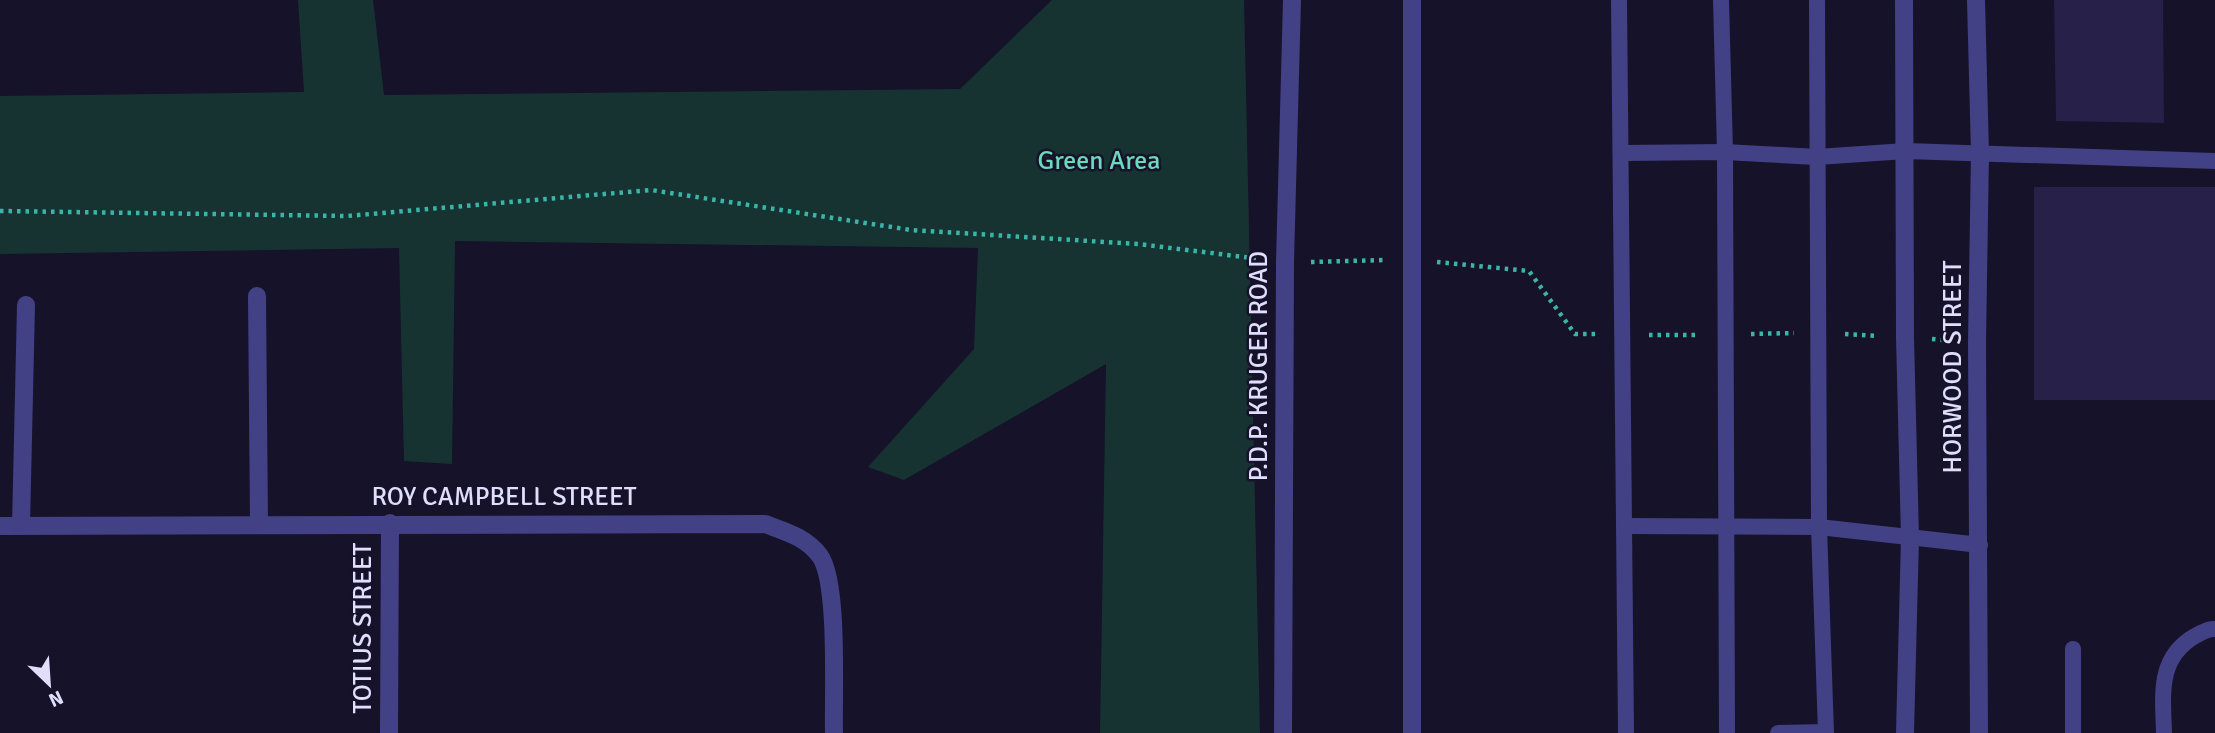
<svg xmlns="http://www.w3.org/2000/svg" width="2215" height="733" font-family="Signika,sans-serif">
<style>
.green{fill:#163331}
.building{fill:#272049}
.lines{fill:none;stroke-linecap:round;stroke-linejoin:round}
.path{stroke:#39b5aa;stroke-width:4.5;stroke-dasharray:3.5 5;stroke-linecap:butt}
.service{stroke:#424185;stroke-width:16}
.minor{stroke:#424185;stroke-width:18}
.tertiary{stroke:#424185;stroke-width:18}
.labels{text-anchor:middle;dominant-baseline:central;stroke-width:5;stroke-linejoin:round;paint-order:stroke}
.park-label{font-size:26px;fill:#6cd9bc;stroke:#161229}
.street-label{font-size:26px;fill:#e0ddfd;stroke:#161229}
</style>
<rect width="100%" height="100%" fill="#161229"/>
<polygon class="green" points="298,0 373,0 384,95 960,89 1052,0 1244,0 1260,733 1100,733 1106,364 904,480 868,467 974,349 978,248 455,241 452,464 404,461 399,248 0,254 0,96 304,92"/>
<g class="building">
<polygon points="2054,0 2163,0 2164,123 2056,121"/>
<rect x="2034" y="187" width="181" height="213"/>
</g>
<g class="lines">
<g class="path">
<polyline points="0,211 347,216 651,190 911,230 1138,244 1260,259"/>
<polyline points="1311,262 1386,260"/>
<polyline points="1437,262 1529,271 1575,334 1598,334"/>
<polyline points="1751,334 1794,333"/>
<polyline points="1845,334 1878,336"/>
<polyline points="1649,335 1700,335"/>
<polyline points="1932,339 1952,341"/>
</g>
<g class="service">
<polyline points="1619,0 1626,733"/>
<polyline points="1721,0 1725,152 1727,733"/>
<polyline points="1817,0 1819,527 1826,733"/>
<polyline points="1623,153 1725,152 1817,157 1906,151 2215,161"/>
<polyline points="1625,526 1819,527 1980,545"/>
<polyline points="2073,649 2073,733"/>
<polyline points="1778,733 1826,732"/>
<path d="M 2164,733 C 2163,695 2157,658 2195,636 C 2202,633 2207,628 2215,629"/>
</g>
<g class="minor">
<polyline points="1904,0 1905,337 1910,538 1905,733"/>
<polyline points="1976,0 1980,153 1977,343 1979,733"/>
<polyline points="257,296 259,524"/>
<path d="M 0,526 L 765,524 C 786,532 806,537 820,556 C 839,583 833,696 834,733"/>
<polyline points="21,526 26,305"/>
<polyline points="389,733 390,523"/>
</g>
<g class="tertiary">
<polyline points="1412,0 1412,733"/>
<polyline points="1283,733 1285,262 1292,0"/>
</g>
</g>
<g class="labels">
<g class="park-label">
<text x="1099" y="161">Green Area</text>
</g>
<g class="street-label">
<text transform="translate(1259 366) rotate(-90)">P.D.P. KRUGER ROAD</text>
<text transform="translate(1953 367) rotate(-90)">HORWOOD STREET</text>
<text x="504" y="497">ROY CAMPBELL STREET</text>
<text transform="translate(363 628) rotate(-90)">TOTIUS STREET</text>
</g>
</g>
<g transform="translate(49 684) rotate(155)" stroke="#161229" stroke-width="5" paint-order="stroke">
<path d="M0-5L12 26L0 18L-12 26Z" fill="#e0ddfd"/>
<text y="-10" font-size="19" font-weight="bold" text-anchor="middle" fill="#e0ddfd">N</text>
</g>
</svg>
